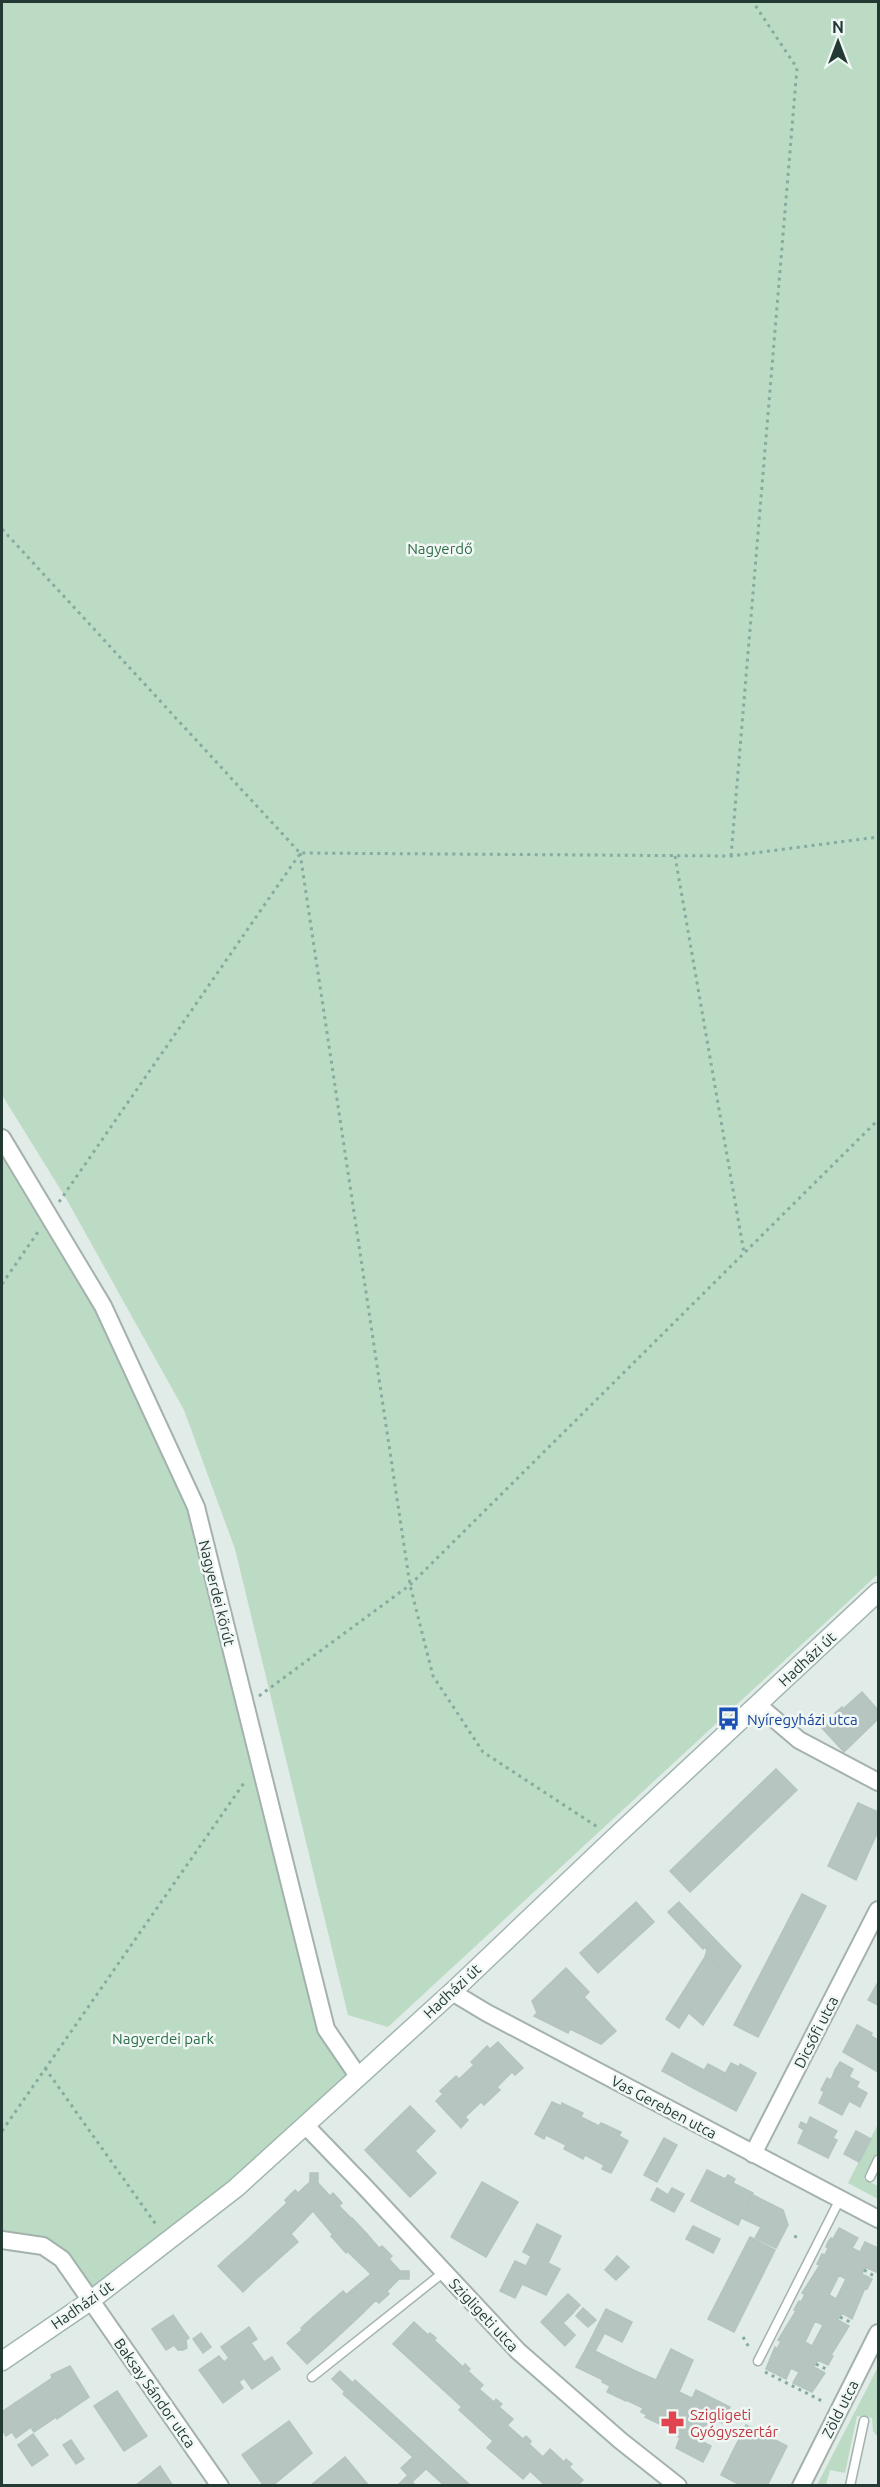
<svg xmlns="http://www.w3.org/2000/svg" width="880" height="2487" font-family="Ubuntu,sans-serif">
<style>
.green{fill:#bbdbc4}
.building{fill:#b7c5c0;stroke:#b4c4be;stroke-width:1.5;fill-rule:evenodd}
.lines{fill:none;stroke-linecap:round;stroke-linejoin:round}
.lane-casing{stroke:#a4b2ae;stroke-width:11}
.street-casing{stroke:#a4b2ae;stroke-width:20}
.secondary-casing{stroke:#a1b6af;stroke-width:21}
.path{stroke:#84aca0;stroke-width:3;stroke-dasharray:3 4.5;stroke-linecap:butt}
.lane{stroke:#fff;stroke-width:8}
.street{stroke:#fff;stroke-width:16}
.secondary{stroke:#fff;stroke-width:18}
.labels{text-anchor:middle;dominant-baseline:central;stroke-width:5;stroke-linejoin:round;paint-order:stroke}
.park-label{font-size:15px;fill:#2f6e49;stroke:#f1f7f5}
.street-label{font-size:15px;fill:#233a34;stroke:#f1f7f5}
.transit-label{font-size:15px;fill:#164399;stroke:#f1f7f5;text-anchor:start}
.health-label{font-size:15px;fill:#be3a42;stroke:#f1f7f5;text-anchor:start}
</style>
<rect width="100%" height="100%" fill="#e1ebe7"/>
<g class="green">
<polygon points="2,2 878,2 878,1574 388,2027 348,2015 235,1549 184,1410 67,1200 2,1095"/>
<polygon points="2,1138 103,1306 196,1507 326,2029 358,2076 90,2301 62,2259 2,2240"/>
<polygon points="878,2124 878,2152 864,2179 878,2186 878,2199 848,2183"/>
<polygon points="878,2367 878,2437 873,2431 872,2418 857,2416 845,2473 830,2470 826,2485 817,2485"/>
</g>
<g class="building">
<polygon points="862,1692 878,1710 878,1719 844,1752 822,1728 837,1715 835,1713 842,1707 843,1709"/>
<polygon points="776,1769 797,1790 690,1892 670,1871"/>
<polygon points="858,1803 878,1812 878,1831 856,1880 828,1866"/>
<polygon points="802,1894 826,1906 758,2037 734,2025"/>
<polygon points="636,1902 654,1922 598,1973 580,1953"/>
<polygon points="679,1902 728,1953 719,1966 705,1957 707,1950 704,1947 703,1949 668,1912"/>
<polygon points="728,1953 741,1966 703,2025 689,2013"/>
<polygon points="705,1957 719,1966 679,2028 666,2019"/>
<polygon points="566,1968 589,1992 584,1997 616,2031 601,2044 570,2029 568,2033 534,2016 537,2013 532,2001"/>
<polygon points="877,1984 878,1985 878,2005 868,2000"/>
<polygon points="857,2025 872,2033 871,2036 878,2040 878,2072 843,2052"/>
<polygon points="498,2042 523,2068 515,2075 512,2072 497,2087 500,2090 484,2105 481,2102 465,2117 468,2120 461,2128 436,2101 443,2094 440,2091 456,2076 459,2079 474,2065 471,2062 487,2046 490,2049"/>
<polygon points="672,2053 687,2061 677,2079 662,2071"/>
<polygon points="687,2061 704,2070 693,2088 677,2079"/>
<polygon points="840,2062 853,2069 849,2077 835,2070"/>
<polygon points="731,2063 739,2067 740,2064 756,2073 736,2111 712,2098"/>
<polygon points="708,2064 725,2073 712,2098 693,2088"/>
<polygon points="835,2070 859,2082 842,2115 819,2103 824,2092 821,2090 827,2078 831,2080"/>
<polygon points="856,2087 867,2093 860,2107 849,2101"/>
<polygon points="552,2102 561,2106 562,2103 583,2113 581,2117 599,2126 601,2123 621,2132 619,2136 628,2141 611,2173 602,2169 604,2165 585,2155 583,2159 564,2149 566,2145 546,2135 544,2139 535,2134"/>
<polygon points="410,2106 435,2131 415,2151 436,2173 410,2197 365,2150"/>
<polygon points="810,2117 837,2131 833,2138 837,2140 828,2158 798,2143 804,2130 799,2127 801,2122 807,2125"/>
<polygon points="856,2131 871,2139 859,2162 844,2154"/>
<polygon points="664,2138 677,2145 657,2182 644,2175"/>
<polygon points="707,2170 725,2179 728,2175 735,2179 733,2183 753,2193 738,2225 691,2201"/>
<polygon points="310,2173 318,2173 318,2183 330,2196 333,2193 342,2203 339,2206 351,2218 333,2235 313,2211 291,2234 274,2215 287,2203 285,2200 295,2190 298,2193 310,2182"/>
<polygon points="482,2182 518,2202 486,2257 451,2237"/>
<polygon points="657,2188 668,2195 672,2188 684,2194 674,2212 651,2200"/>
<polygon points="753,2195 783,2210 788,2225 776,2248 755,2238 761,2227 741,2218"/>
<polygon points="274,2215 298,2242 282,2256 258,2230"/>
<polygon points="352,2218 367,2234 346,2253 331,2236"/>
<polygon points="537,2224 561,2236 548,2263 560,2269 546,2295 522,2284 515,2298 500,2291 515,2261 526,2266 531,2256 523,2252"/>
<polygon points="693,2226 720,2239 713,2253 686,2239"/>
<path d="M 839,2228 L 858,2238 L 852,2248 L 860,2252 L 865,2242 L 878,2248 L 878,2267 L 876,2272 L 865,2267 L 862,2274 L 872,2279 L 867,2289 L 865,2288 L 852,2319 L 842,2313 L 838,2320 L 849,2326 L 831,2355 L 833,2356 L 828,2365 L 818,2360 L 814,2367 L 825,2373 L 812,2392 L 793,2383 L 799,2372 L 791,2368 L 786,2379 L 766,2369 L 775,2347 L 777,2349 L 781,2341 L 778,2340 L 796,2311 L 794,2310 L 799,2301 L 801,2302 L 805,2294 L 802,2293 L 820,2265 L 817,2264 L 822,2254 L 825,2255 L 828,2248 L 826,2247 L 828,2242 L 831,2238 L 833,2239 ZM 839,2275 L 846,2279 L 836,2299 L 829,2295 ZM 815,2321 L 823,2325 L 812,2346 L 805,2342 Z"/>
<polygon points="258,2230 282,2256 269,2268 245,2242"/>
<polygon points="367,2234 379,2248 382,2246 392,2256 389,2259 400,2271 409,2271 409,2279 399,2279 387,2291 389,2294 379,2303 376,2300 363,2313 347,2294 371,2274 348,2252"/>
<polygon points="750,2237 775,2250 734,2332 708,2319"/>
<polygon points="245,2242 269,2268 256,2279 232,2253"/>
<polygon points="232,2253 256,2279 243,2292 218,2266"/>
<polygon points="617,2256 629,2267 616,2280 605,2270"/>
<polygon points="343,2291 363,2313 347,2328 327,2305"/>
<polygon points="568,2294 580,2305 573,2313 561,2301"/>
<polygon points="561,2301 573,2313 563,2323 575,2335 565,2346 541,2322"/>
<polygon points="327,2305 347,2328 334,2340 313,2317"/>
<polygon points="583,2308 596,2320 588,2327 576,2316"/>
<polygon points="606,2309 632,2322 622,2342 596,2329"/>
<polygon points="173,2315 189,2338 186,2340 187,2348 183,2350 178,2350 174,2345 166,2350 152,2329"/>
<polygon points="313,2317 334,2340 322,2351 301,2328"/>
<polygon points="414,2322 428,2335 430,2333 436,2338 434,2340 463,2367 465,2364 470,2369 468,2371 483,2385 462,2407 393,2344"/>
<polygon points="249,2327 257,2339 251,2343 264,2362 272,2357 280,2369 252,2389 244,2378 239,2382 243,2388 223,2403 199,2370 219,2356 224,2362 229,2358 221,2347"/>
<polygon points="596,2329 604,2334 595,2351 587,2347"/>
<polygon points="302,2330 322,2351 307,2364 287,2343"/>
<polygon points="201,2333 211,2347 203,2353 193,2339"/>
<polygon points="587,2347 613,2360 603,2380 576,2367"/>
<polygon points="671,2349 693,2360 679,2392 692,2398 676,2432 645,2417 647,2415 641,2412 643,2408 626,2400 640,2373 656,2380"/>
<polygon points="613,2360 640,2373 626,2401 607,2392 610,2386 602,2382"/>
<polygon points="70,2366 89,2397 57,2419 36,2389 52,2378 51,2375"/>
<polygon points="340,2371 353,2383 345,2392 332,2379"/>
<polygon points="355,2380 471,2486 445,2486 413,2457 343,2394"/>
<polygon points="36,2389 56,2417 34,2432 15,2403"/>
<polygon points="479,2389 494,2402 496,2399 502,2404 499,2407 513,2419 493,2441 459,2410"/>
<polygon points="696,2390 730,2407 722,2423 710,2417 699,2440 711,2446 703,2462 676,2448 680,2438 678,2437 680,2432 677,2430"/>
<polygon points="117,2391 147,2436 124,2451 94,2406"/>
<polygon points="15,2403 31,2427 16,2438 12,2432 6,2436 2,2429 2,2412"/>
<polygon points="289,2421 312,2453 272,2486 264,2486 242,2455"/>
<polygon points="507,2425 523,2439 526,2436 531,2441 529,2444 543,2457 523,2479 487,2448"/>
<polygon points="746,2425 787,2446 767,2486 742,2486 721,2475"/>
<polygon points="33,2434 48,2455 32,2466 18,2445"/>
<polygon points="71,2440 84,2459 76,2464 63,2445"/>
<polygon points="550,2449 564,2462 566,2459 572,2464 569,2467 583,2480 577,2486 546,2486 530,2471"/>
<polygon points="345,2457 369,2486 310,2486"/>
<polygon points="413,2457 426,2469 413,2481 401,2468"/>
<polygon points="160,2466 173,2486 135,2486"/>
<polygon points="407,2476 416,2486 397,2486"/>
</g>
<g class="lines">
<defs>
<g id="lane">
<polyline points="870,2177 878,2160"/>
<polyline points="758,2361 840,2199"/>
<polyline points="312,2377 444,2272"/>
<polyline points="850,2486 864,2421"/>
</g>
<g id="street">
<polyline points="2,1138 103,1306 196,1507 326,2029 358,2076"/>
<polyline points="758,1705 799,1740 878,1782"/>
<polyline points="452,1992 487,2013 878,2219"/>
<polyline points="306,2126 364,2186 518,2351 621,2441 678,2486"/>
<polyline points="753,2154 878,1910"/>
<polyline points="2,2240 43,2246 62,2259 220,2486"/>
<polyline points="801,2486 878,2333"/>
</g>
<polyline id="secondary" points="2,2361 90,2301 236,2188 452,1992 614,1838 878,1592"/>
</defs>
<use href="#lane" class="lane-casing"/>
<use href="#street" class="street-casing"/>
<use href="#secondary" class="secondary-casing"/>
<g class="path">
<polyline points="2,529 300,853 731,856 878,837"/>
<polyline points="300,853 410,1585 433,1676 483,1752 599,1828"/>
<polyline points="675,856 744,1253"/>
<polyline points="731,856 797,68 753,2"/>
<polyline points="59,1202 299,855"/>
<polyline points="2,1284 38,1232"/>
<polyline points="259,1696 410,1585 878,1120"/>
<polyline points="45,2068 157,2226"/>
<polyline points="2,2131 246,1780"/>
<polyline points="795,2238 797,2233"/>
<polyline points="864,2270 874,2276"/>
<polyline points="840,2317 850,2322"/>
<polyline points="743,2337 750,2349"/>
<polyline points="816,2364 826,2369"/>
<polyline points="765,2372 824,2402"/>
</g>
<use href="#lane" class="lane"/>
<use href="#street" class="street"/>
<use href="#secondary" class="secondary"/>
</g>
<defs>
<symbol id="bus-bare" viewBox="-9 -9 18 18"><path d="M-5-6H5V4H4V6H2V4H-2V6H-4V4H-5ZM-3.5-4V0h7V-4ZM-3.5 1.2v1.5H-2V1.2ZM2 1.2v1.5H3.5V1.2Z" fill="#1a4fb4" stroke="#f1f7f5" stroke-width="2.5" paint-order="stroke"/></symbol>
<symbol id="pharmacy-bare" viewBox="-9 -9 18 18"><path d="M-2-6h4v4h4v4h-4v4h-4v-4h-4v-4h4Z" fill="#e0444e" stroke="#f1f7f5" stroke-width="2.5" paint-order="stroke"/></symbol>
</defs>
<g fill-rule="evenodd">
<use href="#bus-bare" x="712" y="1702" width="33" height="33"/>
<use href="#pharmacy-bare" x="656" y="2406" width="33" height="33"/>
</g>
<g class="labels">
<g class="park-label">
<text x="440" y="548">Nagyerdő</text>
<text x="163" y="2038">Nagyerdei park</text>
</g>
<g class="street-label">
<text transform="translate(217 1593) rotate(76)">Nagyerdei körút</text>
<text transform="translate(807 1659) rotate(-43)">Hadházi út</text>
<text transform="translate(452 1991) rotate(-43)">Hadházi út</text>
<text transform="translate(816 2032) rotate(-63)">Dicsőfi utca</text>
<text transform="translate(664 2107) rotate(28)">Vas Gereben utca</text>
<text transform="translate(82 2305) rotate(-35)">Hadházi út</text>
<text transform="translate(484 2315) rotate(47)">Szigligeti utca</text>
<text transform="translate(155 2393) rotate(55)">Baksay Sándor utca</text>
<text transform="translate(840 2409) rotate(-63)">Zöld utca</text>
</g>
<g class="transit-label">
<text x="747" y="1719">Nyíregyházi utca</text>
</g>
<g class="health-label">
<text x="690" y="2414">Szigligeti<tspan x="690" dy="17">Gyógyszertár</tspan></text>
</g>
</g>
<rect width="880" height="2487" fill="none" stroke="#233a34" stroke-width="6"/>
<g transform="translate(838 42)" stroke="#f1f7f5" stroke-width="4.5" paint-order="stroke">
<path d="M0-4.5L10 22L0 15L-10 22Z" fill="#233a34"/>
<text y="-9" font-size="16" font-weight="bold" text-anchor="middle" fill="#233a34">N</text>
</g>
</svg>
